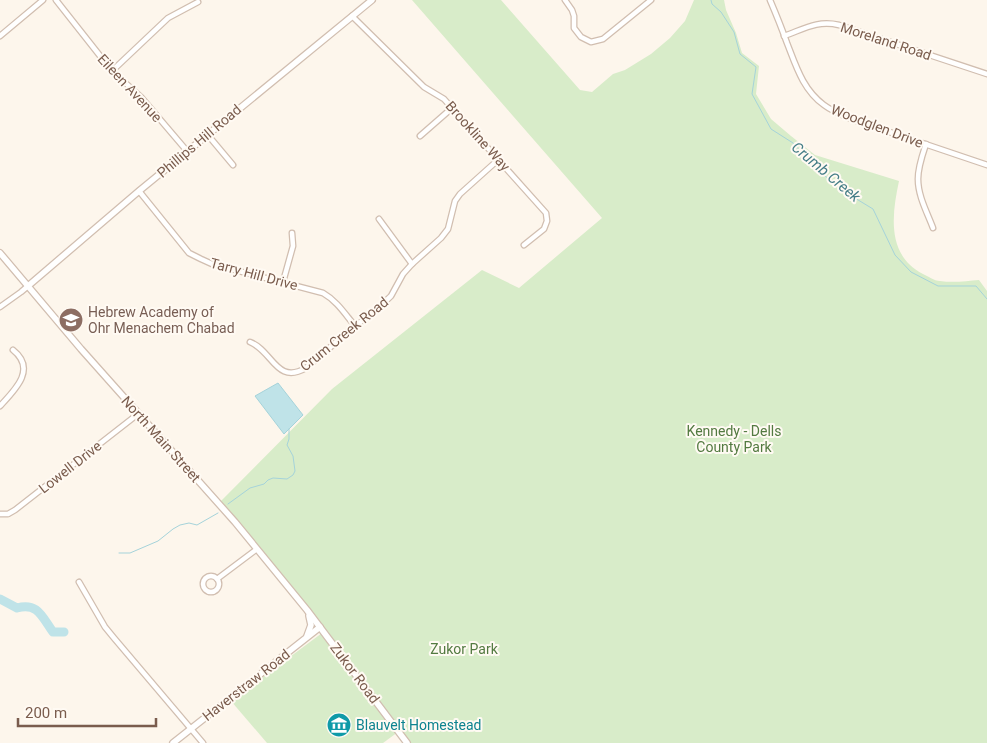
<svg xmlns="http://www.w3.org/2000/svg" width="987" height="743" font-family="Roboto,sans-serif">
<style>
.green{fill:#d8ecc9}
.water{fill:#bfe3e8;stroke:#a5d3da}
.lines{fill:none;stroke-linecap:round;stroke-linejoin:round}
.stream{stroke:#a5d3da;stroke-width:1}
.river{stroke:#bfe3e8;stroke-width:9}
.minor-casing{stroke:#d1beb0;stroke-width:7}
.tertiary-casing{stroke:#d1beb0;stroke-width:8}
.minor{stroke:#fff;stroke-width:4.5}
.tertiary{stroke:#fff;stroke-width:5.5}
.labels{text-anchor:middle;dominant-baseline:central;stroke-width:4;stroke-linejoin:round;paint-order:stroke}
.street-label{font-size:14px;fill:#7a5c4d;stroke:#fffaf3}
.education-label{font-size:14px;fill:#785e54;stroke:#fffaf3;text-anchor:start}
.park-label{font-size:14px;fill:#537a41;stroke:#fffaf3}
.culture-label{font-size:14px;fill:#0d838f;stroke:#fffaf3;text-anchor:start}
.water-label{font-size:15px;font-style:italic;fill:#437c86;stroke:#fffaf3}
</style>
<rect width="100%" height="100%" fill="#fdf6ec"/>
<g class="green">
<path d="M 412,0 L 501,0 L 580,90 L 592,92 L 613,74 L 625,70 L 651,54 L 670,38 L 685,21 L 694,0 L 724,0 L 726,10 L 736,33 L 742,53 L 759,66 L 756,94 L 771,119 L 791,136 L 815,155 L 899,181 C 892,214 886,255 923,274 C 928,276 934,281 940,281 C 953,283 967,281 979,280 L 987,291 L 987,743 L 409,743 L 327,635 L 221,501 L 332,389 L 482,270 L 519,288 L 602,218 Z"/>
<polygon points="322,633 398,732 383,743 267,743 231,701"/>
</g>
<polygon class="water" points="278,383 303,415 284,434 255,396"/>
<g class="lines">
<g class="stream">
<polyline points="711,0 712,4 721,12 734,32 740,54 756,67 752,94 771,129 793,143 820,172 845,192 873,209 895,255 911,272 938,286 976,286 987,299"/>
<polyline points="228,504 250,488 264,484 268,480 273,478 287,479 293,475 295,471 293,456 287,445 289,439 289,429"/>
<polyline points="119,553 130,553 158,541 173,529 180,525 189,523 197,525 218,513"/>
</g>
<path class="river" d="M 0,599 L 17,608 C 38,602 42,617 53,632 L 64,632"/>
<defs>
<g id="minor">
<polyline points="56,0 112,71 141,97 187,151"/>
<polyline points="565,0 572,10 574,16 574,28 581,37 591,42 603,39 651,0"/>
<path d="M 770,0 C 776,14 782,29 787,43 C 796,66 803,90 824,105 C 832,111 842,115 851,119 L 987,165"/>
<polyline points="352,16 424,87 444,99 546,213 547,221 544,229 524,245"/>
<polyline points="0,36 43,0"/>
<path d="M 784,36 C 804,29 817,20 839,25 L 987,74"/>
<polyline points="112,71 168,18 198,2"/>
<polyline points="207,134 233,165"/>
<polyline points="420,136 452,108"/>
<path d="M 926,144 C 922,156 918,167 918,179 C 918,196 927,212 933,228"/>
<path d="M 139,191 L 189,253 L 201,259 L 212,264 L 323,293 C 337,301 345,314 355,326"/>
<polyline points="379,219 412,264"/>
<polyline points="283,282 293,246 292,233"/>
<polyline points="0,307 21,292 28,286"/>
<path d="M 250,342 C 273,351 276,385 306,368 L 355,326 L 373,313 L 391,296 L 403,274 L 412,264 L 441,238 L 448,229 L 455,201 L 460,194 L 499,159"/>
<path d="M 0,406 C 15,390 37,369 13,350"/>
<polyline points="0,514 8,514 15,510 138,414"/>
<circle cx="211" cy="584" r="8"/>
<polyline points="217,579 257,549"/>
<polyline points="79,582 105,627 114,638 203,743"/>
</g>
<g id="tertiary">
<polyline points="0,253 81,349 235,522 307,610 407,743"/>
<polyline points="28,286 139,191 372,0"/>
<polyline points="307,636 311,625 309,616"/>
<polyline points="173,743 320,627"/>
</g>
</defs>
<use href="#minor" class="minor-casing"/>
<use href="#tertiary" class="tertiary-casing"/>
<use href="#minor" class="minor"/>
<use href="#tertiary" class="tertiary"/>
</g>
<defs>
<symbol id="school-disc" viewBox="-11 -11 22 22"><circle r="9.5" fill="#8d6e63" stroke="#fffaf3"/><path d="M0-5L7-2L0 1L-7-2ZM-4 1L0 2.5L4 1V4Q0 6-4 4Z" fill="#fff"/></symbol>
<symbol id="museum-disc" viewBox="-11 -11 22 22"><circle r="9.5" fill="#0f9aa8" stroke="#fffaf3"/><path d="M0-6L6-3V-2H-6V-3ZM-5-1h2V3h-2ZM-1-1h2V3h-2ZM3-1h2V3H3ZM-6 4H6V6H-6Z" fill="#fff"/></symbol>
</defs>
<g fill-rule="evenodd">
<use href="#school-disc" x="57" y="306" width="28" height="28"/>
<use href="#museum-disc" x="325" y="711" width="28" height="28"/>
</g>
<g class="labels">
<g class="street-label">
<text transform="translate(886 41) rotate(18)">Moreland Road</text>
<text transform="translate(130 88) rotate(47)">Eileen Avenue</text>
<text transform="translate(877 126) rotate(21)">Woodglen Drive</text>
<text transform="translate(478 136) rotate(48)">Brookline Way</text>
<text transform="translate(199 141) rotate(-40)">Phillips Hill Road</text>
<text transform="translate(254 274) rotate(15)">Tarry Hill Drive</text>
<text transform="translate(344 334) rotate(-39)">Crum Creek Road</text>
<text transform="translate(161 439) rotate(48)">North Main Street</text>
<text transform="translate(70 467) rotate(-38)">Lowell Drive</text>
<text transform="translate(355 673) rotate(53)">Zukor Road</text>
<text transform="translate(246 685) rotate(-38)">Haverstraw Road</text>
</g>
<g class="education-label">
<text x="88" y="312">Hebrew Academy of<tspan x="88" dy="16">Ohr Menachem Chabad</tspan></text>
</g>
<g class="park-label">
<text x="734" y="431">Kennedy - Dells<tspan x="734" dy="16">County Park</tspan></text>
<text x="464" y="649">Zukor Park</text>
</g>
<g class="culture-label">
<text x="356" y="725">Blauvelt Homestead</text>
</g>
<g class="water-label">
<text transform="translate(826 172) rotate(40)">Crumb Creek</text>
</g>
</g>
<path d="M18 718v8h138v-8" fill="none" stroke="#7a5c4d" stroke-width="2.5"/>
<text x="25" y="718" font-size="15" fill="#7a5c4d" stroke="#fffaf3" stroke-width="4" paint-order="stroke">200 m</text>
</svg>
